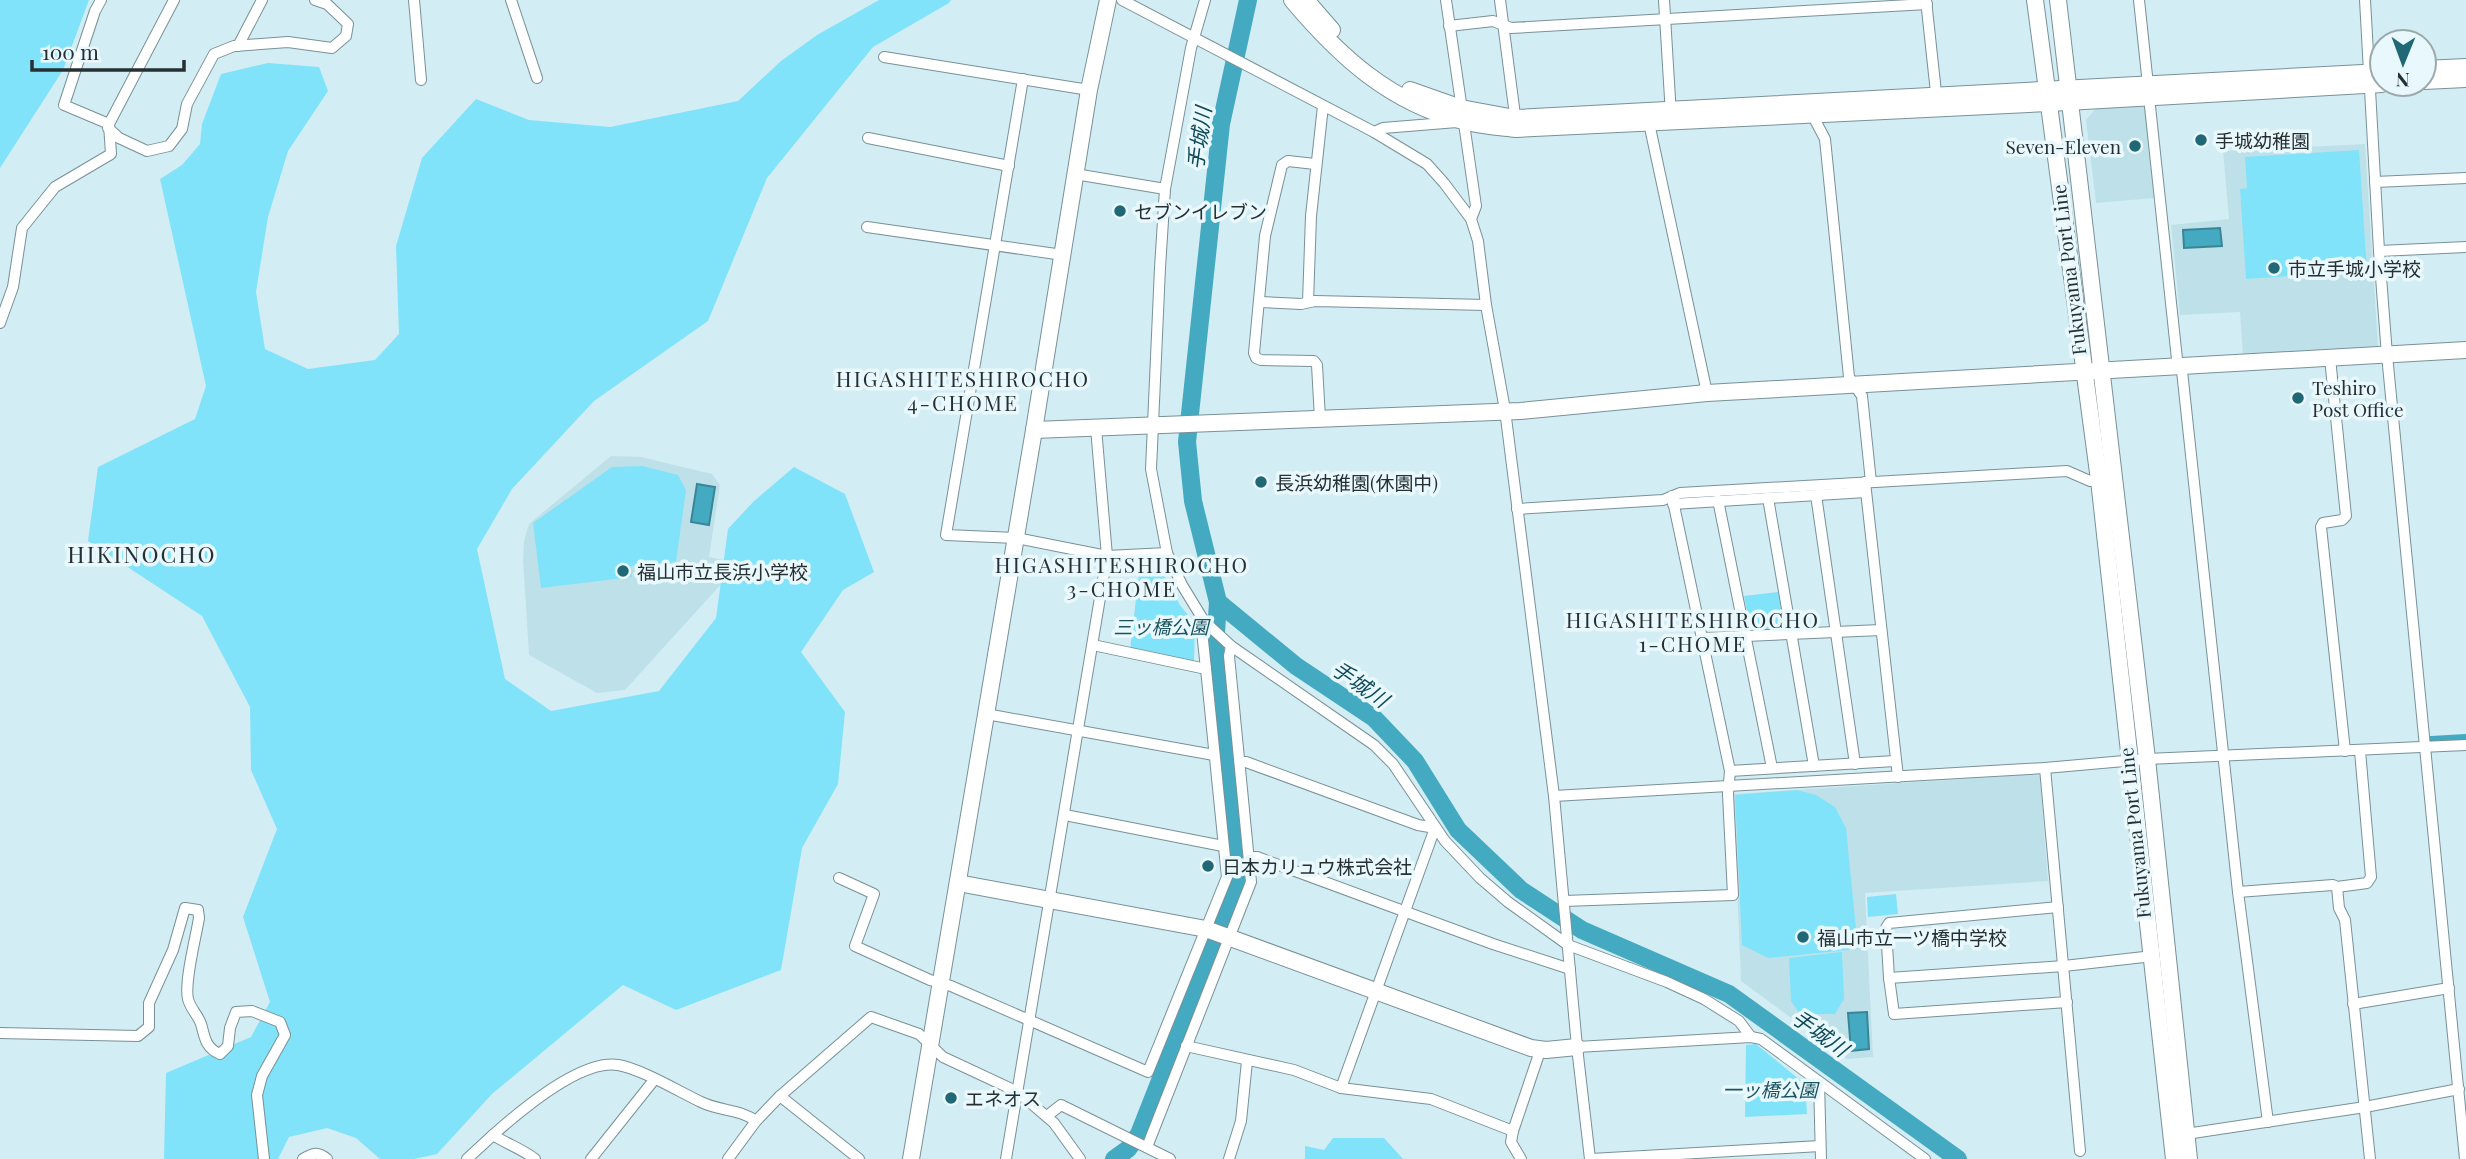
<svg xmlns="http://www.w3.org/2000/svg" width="2466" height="1159" font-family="'Playfair Display','Noto Sans JP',serif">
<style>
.built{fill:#bee1e9}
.green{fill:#81e3fa}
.water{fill:#43aac1;stroke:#3a8596;stroke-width:2}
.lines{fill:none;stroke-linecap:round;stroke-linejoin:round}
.canal{stroke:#43aac1;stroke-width:10}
.river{stroke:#43aac1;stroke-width:18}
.street-casing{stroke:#789197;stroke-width:12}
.secondary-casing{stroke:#789197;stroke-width:18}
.street{stroke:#fff;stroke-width:10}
.secondary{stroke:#fff;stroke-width:16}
.poi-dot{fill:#216877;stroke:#e9f8fd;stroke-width:2.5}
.labels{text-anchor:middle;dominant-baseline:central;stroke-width:7;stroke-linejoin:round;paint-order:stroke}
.poi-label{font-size:19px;fill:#263033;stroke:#e9f8fd;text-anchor:start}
.street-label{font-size:19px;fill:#263033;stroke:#e9f8fd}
.park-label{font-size:19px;font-style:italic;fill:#1a5360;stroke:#e9f8fd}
.water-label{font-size:21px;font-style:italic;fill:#0e4a57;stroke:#e9f8fd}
.neighbourhood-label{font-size:21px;letter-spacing:2px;fill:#263033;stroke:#e9f8fd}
.quarter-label{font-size:23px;letter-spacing:2px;fill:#263033;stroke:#e9f8fd}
</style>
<rect width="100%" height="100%" fill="#d3edf4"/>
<g class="built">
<polygon points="2145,106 2155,198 2096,203 2086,120 2095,109"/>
<polygon points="2365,144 2378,346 2374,350 2243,357 2240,312 2180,315 2171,225 2229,219 2223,151"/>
<polygon points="611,456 641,457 712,474 720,485 709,557 723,560 723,582 625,690 597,693 529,655 523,560 524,541 529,524"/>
<polygon points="2037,774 2040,776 2048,881 1865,893 1873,1057 1847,1059 1741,981 1733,794"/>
</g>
<g class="green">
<polygon points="0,0 89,0 63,70 0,168"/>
<polygon points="879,0 951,0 949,3 873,47 767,178 708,321 594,401 512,489 477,549 505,679 551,711 659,691 716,618 728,529 753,502 794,467 845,494 874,572 843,590 801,652 845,712 838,784 802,848 781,970 676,1010 623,985 492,1094 437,1154 414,1159 380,1159 356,1138 327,1128 289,1137 278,1159 164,1159 166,1073 251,1037 270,1002 243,917 277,829 251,770 250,707 202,616 88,541 98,467 195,419 206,386 160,179 182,165 200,144 202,124 221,74 268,63 319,67 328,91 288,151 268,217 256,292 265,349 308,369 375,360 399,334 396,246 422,158 476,99 529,120 610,127 738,101 781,61 817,35"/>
<polygon points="2359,150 2367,271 2246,279 2240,189 2247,188 2245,157"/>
<polygon points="643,466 678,475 686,490 676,562 631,566 632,577 541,588 533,523 612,467"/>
<polygon points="1158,564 1180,605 1195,624 1194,661 1130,650 1140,565"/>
<path d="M 1778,592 L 1784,623 C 1776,631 1760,632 1750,626 L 1744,596 Z"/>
<polygon points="1797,790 1816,795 1835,807 1846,828 1858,949 1768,958 1742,945 1735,795"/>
<polygon points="1896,894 1898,914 1868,917 1867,897"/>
<polygon points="1842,952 1844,999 1835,1014 1800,1014 1791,1001 1789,958"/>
<polygon points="1756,1044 1805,1084 1807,1114 1745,1117 1746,1045"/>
<polygon points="1333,1138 1384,1138 1403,1159 1305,1159 1305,1146 1324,1150"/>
</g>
<g class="water">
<polygon points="2220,228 2222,246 2184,248 2183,230"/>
<polygon points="697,484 715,487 709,525 691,522"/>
<polygon points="1867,1012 1869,1049 1851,1051 1848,1013"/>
</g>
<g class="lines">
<polyline class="canal" points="2431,741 2466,739"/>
<g class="river">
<polyline points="1218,602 1296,666 1374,718 1415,761 1458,830 1521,890 1582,930 1729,994 1958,1159"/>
<polyline points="1114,1159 1128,1149 1139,1134 1240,878 1215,648 1218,602 1193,501 1187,442 1221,124 1248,0"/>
</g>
<defs>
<g id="street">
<polyline points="101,0 95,11 64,105 109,124"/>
<polyline points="414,0 421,80"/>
<polyline points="511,0 537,78"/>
<polyline points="1122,0 1374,132 1427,164 1444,183 1471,219"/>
<polyline points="1446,0 1476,206 1471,219 1478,241 1486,305 1505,410 1554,796 1577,1047 1590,1159"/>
<polyline points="1500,0 1516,123"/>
<polyline points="1664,0 1671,115"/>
<polyline points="1926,0 1937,102"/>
<polyline points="2139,0 2148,85"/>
<polyline points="2365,0 2379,251 2387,355 2465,1159"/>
<polyline points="1449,26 1493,21 1511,28 1927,4"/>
<polyline points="238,46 262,0"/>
<polyline points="884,57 1089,90"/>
<polyline points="1023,79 946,535 1016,538 1107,556 1167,553"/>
<polyline points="2149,97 2177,359 2182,371 2238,892 2268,1122"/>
<polyline points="1816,114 1816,122 1825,139 1849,377 1862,396 1871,482"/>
<polyline points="1649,123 1707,393"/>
<polyline points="108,128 119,138 147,151 169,146 182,129 187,104 214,54 234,46 288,42 332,48 346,36 348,24 327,4 315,0"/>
<polyline points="1374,132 1383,128 1457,122"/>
<polyline points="868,138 1009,166"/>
<polyline points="1315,164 1288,161 1282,165 1265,236 1254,353 1256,358 1261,360 1314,361 1317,365 1320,419"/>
<polyline points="1075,174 1165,189"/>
<polyline points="2375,182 2466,178"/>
<polyline points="867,227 1063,255"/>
<polyline points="2379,251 2466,247"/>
<polyline points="1260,302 1301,304 1315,301 1486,305"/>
<polyline points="1308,302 1311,216 1323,106"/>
<polyline points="0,323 13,287 22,228 55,187 111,154 109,124 174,0"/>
<polyline points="2330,358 2346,516 2342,520 2323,523 2321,527 2345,751"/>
<polyline points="1865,482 1898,777"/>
<polyline points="1816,495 1855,764"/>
<polyline points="1768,498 1814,766"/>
<polyline points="1718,500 1772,768"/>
<polyline points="1673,504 1866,492"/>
<polyline points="1517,509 1663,500 1680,493 2067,471 2090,481 2099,480"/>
<polyline points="1702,638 1881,630"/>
<polyline points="1093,645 1206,669"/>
<polyline points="1231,646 1374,745 1393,764 1445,841 1480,878 1508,902 1568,945 1667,982 1704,999 1739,1021 1751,1037"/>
<polyline points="986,714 1214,755"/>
<polyline points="1240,762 1246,762 1418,825 1435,828 1341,1088"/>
<polyline points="2045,768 2080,1151"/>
<polyline points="1730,771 1895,761"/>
<polyline points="1554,796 2045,768 2147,759 2466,745"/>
<polyline points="1065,815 1223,846"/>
<polyline points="1249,857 1257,857 1493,944 1570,969"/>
<polyline points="839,878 874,894 855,946 930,980 951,986 1148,1072 1227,877 1206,669 1202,631 1204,621"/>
<polyline points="2337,887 2367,883 2371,877 2360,751"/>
<polyline points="2238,892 2333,885 2337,887 2339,908 2345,920 2370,1159"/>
<polyline points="1564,901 1733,895 1728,794 1730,771 1672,496"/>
<polyline points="2058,907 1889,923 1886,928 1889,978 1894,1014 2067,1002"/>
<polyline points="1889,978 2064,966 2153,956"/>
<polyline points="2353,1004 2449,988"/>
<path d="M 0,1033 L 138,1036 L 149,1027 L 149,1003 L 173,950 L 185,908 L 198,910 L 199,918 C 196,937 184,982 188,999 C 190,1008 198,1015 201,1024 C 205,1037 205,1048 220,1054 L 228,1046 L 230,1028 L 236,1012 L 252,1011 L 280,1022 L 285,1035 L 262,1076 L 257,1095 L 264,1159"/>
<polyline points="1186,1046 1294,1070 1341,1088 1431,1099 1513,1131 1511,1142 1521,1159"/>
<polyline points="1577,1047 1751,1037 1761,1039 1925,1159"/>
<polyline points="1819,1082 1821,1159"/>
<polyline points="780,1096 859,1159"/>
<polyline points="1047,1116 1061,1105 1170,1159"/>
<polyline points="1513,1131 1538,1057 1539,1050"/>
<polyline points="2186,1134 2365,1107 2459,1089"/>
<path d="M 493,1135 C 520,1111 581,1059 618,1065 C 639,1068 680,1092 701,1102 C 719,1111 740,1109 756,1121"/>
<polyline points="1147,1147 1251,882 1229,656 1231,646 1204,621 1182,585 1167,553 1151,469 1160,268 1165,189 1191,48 1205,0"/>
<path d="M 303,1159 C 313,1153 318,1151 327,1159"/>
<path d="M 467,1159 L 493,1135 C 507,1144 522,1149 535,1159"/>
<polyline points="591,1159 654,1080"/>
<polyline points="728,1159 756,1121 780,1096 871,1017 919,1034 943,1057 1018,1092 1054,1123 1080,1159"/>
<polyline points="1006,1159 1107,556 1096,428"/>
<polyline points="1229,1159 1241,1121 1247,1061"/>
<polyline points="1591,1159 1820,1146"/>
</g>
<g id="secondary">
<path d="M 1292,0 C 1339,56 1390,103 1463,121 C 1481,126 1499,127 1516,129 L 2049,103 L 2382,84"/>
<polyline points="1306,0 1332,30"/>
<polyline points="2035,0 2099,480 2174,1159"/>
<polyline points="2058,0 2147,759 2189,1159"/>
<polyline points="2424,69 2466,67"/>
<polyline points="2424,81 2466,79"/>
<polyline points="1410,90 1461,108 1515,118 2382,72"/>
<polyline points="1034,430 1520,411 1707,393 2466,350"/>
<polyline points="958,883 1206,929 1531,1048 1546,1050 1577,1047"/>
<polyline points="911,1159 1034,430 1089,90 1108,0"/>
</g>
</defs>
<use href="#street" class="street-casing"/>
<use href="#secondary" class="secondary-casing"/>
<use href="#street" class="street"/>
<use href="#secondary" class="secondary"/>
</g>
<g class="poi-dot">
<circle cx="2201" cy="140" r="7"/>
<circle cx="2135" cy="146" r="7"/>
<circle cx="1120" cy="211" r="7"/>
<circle cx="2274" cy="268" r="7"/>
<circle cx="2298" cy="398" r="7"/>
<circle cx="1261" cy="482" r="7"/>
<circle cx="623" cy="571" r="7"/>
<circle cx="1208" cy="866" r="7"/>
<circle cx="1803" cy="937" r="7"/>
<circle cx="951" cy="1098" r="7"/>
</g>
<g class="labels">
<g class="poi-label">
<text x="2215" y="140">手城幼稚園</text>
<text x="2121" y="146" text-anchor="end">Seven-Eleven</text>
<text x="1134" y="211">セブンイレブン</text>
<text x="2288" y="268">市立手城小学校</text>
<text x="2312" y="387">Teshiro<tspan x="2312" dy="22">Post Office</tspan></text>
<text x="1275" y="482">長浜幼稚園(休園中)</text>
<text x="637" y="571">福山市立長浜小学校</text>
<text x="1222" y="866">日本カリュウ株式会社</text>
<text x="1817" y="937">福山市立一ツ橋中学校</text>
<text x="965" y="1098">エネオス</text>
</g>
<g class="street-label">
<text transform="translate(2068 270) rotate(-97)">Fukuyama Port Line</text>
<text transform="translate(2134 833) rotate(-96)">Fukuyama Port Line</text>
</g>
<g class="park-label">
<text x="1161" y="626">三ッ橋公園</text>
<text x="1770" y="1089">一ッ橋公園</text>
</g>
<g class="water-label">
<text transform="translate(1198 138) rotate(-82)">手城川</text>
<text transform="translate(1361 683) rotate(35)">手城川</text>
<text transform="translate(1821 1032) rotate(36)">手城川</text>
</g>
<g class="neighbourhood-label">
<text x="963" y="378">HIGASHITESHIROCHO<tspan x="963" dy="24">4-CHOME</tspan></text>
<text x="1122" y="564">HIGASHITESHIROCHO<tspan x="1122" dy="24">3-CHOME</tspan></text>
<text x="1693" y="619">HIGASHITESHIROCHO<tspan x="1693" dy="24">1-CHOME</tspan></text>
</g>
<g class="quarter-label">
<text x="142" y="553">HIKINOCHO</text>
</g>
</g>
<g transform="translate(2403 63) rotate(181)"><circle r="33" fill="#e9f8fd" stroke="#9ba8ac" stroke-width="2"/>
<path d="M0-5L12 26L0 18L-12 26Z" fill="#216877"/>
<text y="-10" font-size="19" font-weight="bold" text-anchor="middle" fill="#263033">N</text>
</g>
<path d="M32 60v10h152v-10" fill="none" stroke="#263033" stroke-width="3.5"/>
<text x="42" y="60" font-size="21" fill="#263033" stroke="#e9f8fd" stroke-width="5" paint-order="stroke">100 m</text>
</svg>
